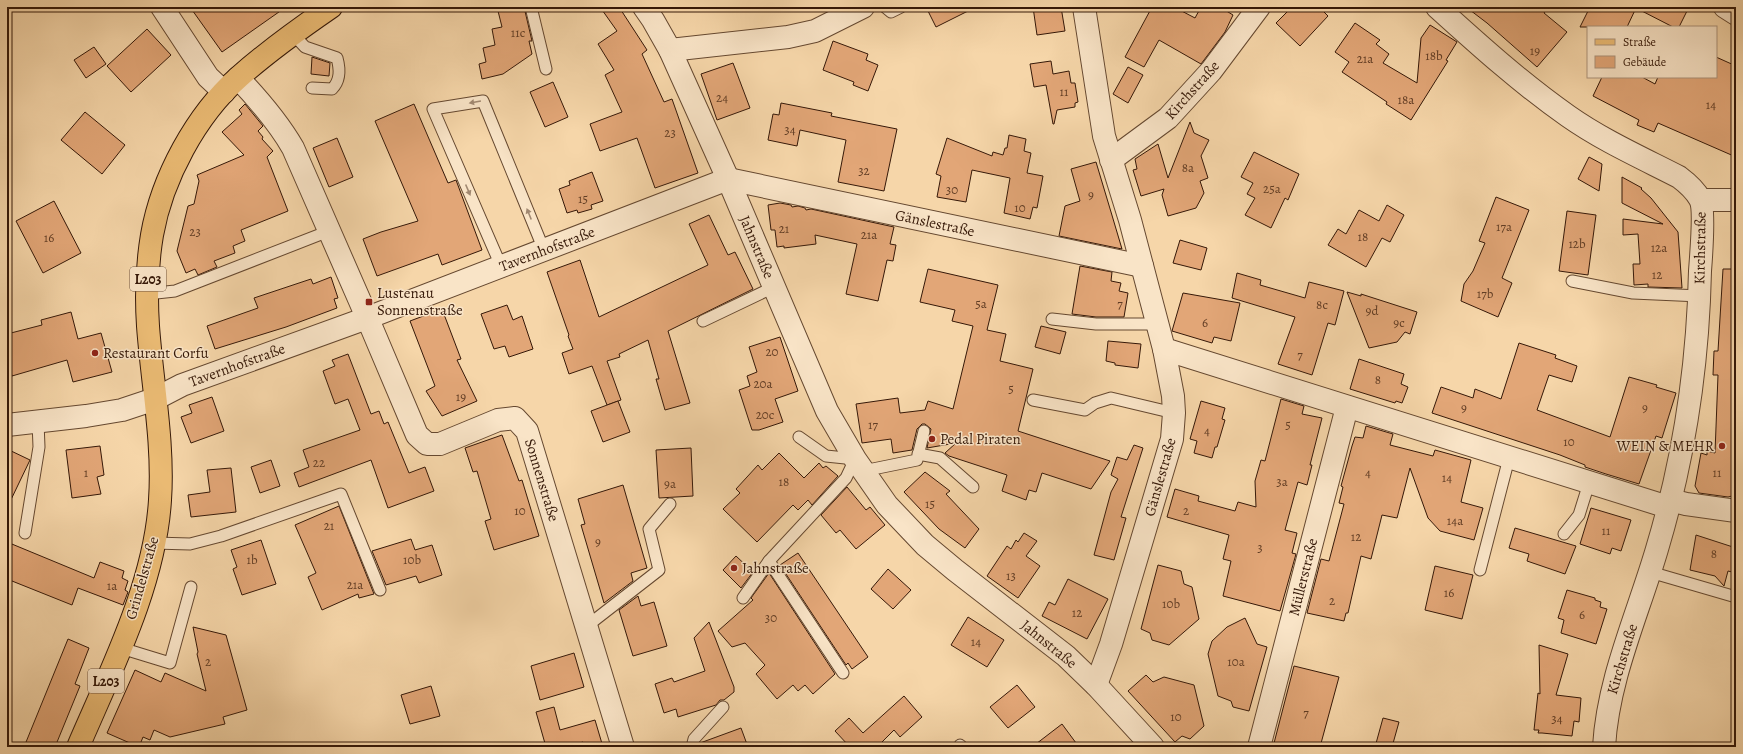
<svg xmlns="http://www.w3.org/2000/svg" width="1743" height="754" font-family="Alegreya,serif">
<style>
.building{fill:#e2a677;stroke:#351808}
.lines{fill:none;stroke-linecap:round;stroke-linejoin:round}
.lane-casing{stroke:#654830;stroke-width:13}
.street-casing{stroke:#654830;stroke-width:24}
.primary-casing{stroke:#351808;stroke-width:24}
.lane{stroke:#f9e4c7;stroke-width:11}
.street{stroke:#f9e4c7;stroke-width:22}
.primary{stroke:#ebbb74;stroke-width:22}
.oneway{fill:#a18871}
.poi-dot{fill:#8f2418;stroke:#f9e4c7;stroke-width:1.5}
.labels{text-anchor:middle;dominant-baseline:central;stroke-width:3;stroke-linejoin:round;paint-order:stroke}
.number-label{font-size:13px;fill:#603c24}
.shield{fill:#f9e4c7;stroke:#705541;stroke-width:1}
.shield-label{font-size:14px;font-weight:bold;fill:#351808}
.street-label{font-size:15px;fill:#351808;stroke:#f9e4c7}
.poi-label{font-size:15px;fill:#351808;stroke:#f9e4c7;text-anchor:start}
</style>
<rect width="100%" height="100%" fill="#f6d6a9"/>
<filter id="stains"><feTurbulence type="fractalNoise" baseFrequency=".005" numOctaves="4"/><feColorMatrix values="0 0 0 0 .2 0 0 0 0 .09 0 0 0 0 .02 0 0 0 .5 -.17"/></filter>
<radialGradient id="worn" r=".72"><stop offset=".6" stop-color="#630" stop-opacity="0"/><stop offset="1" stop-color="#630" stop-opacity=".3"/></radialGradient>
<g class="building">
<polygon points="190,7 286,7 222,52"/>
<polygon points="515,7 524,7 532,41 529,41 532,54 503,74 482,79 479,64 486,62 483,48 495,45 492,29 502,27 498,11"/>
<polygon points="600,7 619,7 647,50 642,54 664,102 672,99 698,173 655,188 637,138 600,151 590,124 622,112 605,75 614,70 598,44 617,31"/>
<polygon points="926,7 976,7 936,27"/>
<polygon points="1033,7 1061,7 1065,31 1037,35"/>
<polygon points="1152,7 1174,7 1195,18 1201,7 1220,7 1233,15 1225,32 1201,64 1159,40 1144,67 1125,57"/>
<polygon points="1292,7 1319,7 1328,16 1300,46 1276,23"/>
<polygon points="1466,7 1548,7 1544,13 1567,32 1537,67 1487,23"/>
<polygon points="1590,7 1689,7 1679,27 1673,27 1636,8 1627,27 1580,27"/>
<polygon points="1355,23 1380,40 1376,44 1389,54 1383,63 1417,83 1421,38 1430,25 1457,42 1446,60 1448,61 1411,120 1386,104 1387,102 1342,72 1349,62 1335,52"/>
<polygon points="147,29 171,55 131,92 107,66"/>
<polygon points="833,41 868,54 866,60 878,65 868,91 853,85 854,82 823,70"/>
<polygon points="94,47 106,64 86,78 74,60"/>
<polygon points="312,57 330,63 329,76 311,74"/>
<polygon points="1716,57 1736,66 1736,157 1658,123 1654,132 1637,125 1639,120 1593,96 1602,77 1642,77 1655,84 1658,77 1716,77"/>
<polygon points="1051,61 1053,74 1069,71 1071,83 1075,83 1078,102 1075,103 1075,107 1057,110 1054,124 1053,124 1046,85 1034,87 1030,64"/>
<polygon points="733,63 750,108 717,120 701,74"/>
<polygon points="1128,67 1143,75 1128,103 1113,94"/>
<polygon points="553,82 568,117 545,127 530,92"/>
<polygon points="781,103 832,113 831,116 897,129 884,191 838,182 846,140 800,130 797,146 768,140 773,114 779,115"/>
<polygon points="245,104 263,126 258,131 263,137 262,139 273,151 267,157 288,211 241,230 245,241 233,246 235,253 214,261 217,267 198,275 195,269 186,273 177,251 188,206 194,204 199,181 197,175 244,155 222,132 242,114 239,110"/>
<polygon points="414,104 448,183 456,180 482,250 442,265 438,254 377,276 363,239 381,232 418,221 375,121"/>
<polygon points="85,112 125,145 102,174 61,140"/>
<polygon points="1190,122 1194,133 1209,140 1201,156 1208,178 1200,181 1204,193 1196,208 1168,216 1162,195 1164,189 1141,196 1133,170 1137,169 1135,159 1158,144 1168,178"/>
<polygon points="1009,135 1026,139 1024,151 1031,153 1027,173 1043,176 1037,208 1033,207 1030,219 1004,213 1010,178 972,170 966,202 937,197 941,176 936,174 947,138 992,156 993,152 1003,155 1005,148 1007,148"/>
<polygon points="337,138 353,177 329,187 313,148"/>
<polygon points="1254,152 1299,174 1288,200 1285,198 1271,228 1245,215 1255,198 1247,194 1253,183 1241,177"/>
<polygon points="1589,157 1602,164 1599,191 1578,179"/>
<polygon points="1096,162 1111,212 1122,249 1059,236 1065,206 1080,201 1071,169"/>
<polygon points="592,172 603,201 591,205 592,209 578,213 577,210 567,213 559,189 570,185 569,181"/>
<polygon points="1622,177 1642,188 1641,189 1651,198 1678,232 1682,288 1648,287 1648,284 1634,285 1633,264 1640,264 1638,234 1623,235 1623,219 1663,224 1622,203"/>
<polygon points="1496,197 1529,210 1502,278 1512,283 1498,317 1461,301 1464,284 1473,271 1485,243 1479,241"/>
<polygon points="54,201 81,253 43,273 16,221"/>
<polygon points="780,203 791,205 792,207 798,206 805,208 806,210 811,209 894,227 890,244 896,245 893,261 887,260 878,301 846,294 857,244 815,235 816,244 784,248 784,246 777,247 775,230 771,230 768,205"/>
<polygon points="1387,205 1404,215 1390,242 1382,238 1366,267 1328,245 1338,229 1346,234 1359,210 1379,221"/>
<polygon points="1567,211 1596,215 1588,275 1559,271"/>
<polygon points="709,215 728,255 735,252 753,289 668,331 690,403 665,410 656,379 659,379 648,340 619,354 620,357 607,361 621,400 607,405 592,366 569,374 562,353 573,349 568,336 569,335 547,272 580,260 599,317 708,265 689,224"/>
<polygon points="1180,240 1207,248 1201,270 1173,263"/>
<polygon points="1080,266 1112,272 1111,281 1121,283 1119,291 1128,293 1124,317 1096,317 1072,314"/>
<polygon points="928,269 998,285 987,330 1006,334 1000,361 1033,369 1018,431 1110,461 1091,489 1042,473 1036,492 1029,490 1026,500 1002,491 1007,475 949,456 945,453 956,443 927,448 931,429 925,424 922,424 917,429 912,450 893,453 891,439 862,443 856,404 898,398 900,413 925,410 928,401 953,409 973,326 952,321 955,310 920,302"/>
<polygon points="1723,269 1736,269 1736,495 1728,497 1699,493 1695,486 1701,453 1707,455 1707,451 1715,453 1718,375 1713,375 1714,351 1718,351"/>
<polygon points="1237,273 1261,280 1260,285 1305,298 1309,282 1344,291 1335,325 1328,323 1312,375 1278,364 1295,317 1232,298"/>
<polygon points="331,277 338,298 334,299 337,308 286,327 215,349 207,326 258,308 254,298 311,279 313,284"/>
<polygon points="1347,292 1361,296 1361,294 1417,312 1410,334 1405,332 1397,342 1369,348"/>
<polygon points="1183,293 1240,303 1231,341 1214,337 1212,343 1172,331"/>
<polygon points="507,305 513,320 522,316 533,349 509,357 505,346 494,349 481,314"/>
<polygon points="442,309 461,359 457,360 477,401 442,416 426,391 435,386 410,321"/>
<polygon points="71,312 78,339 101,333 112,372 73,382 67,360 12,376 7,358 7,334 42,325 41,320"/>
<polygon points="1041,326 1066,332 1060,354 1035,347"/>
<polygon points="780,337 798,391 775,399 783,422 759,430 752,430 739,390 750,386 747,376 757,372 749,347"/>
<polygon points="1108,341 1141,344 1138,368 1115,365 1115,363 1106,361"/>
<polygon points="1519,343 1556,355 1555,358 1577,366 1572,382 1549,375 1537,410 1610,437 1629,377 1657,385 1656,387 1676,393 1662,438 1656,436 1639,484 1606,474 1585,467 1585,465 1560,455 1432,413 1441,387 1473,398 1475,389 1501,399"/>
<polygon points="348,354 371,414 379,411 384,424 388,422 409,473 425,467 434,491 388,508 371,460 299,487 294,473 309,467 303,450 360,430 348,399 335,404 323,371 335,366 332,360"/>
<polygon points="1359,359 1404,374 1401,384 1408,387 1402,403 1396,401 1395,403 1350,389"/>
<polygon points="212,397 224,431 191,443 181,417 192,413 189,405"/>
<polygon points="1281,399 1304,406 1302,414 1322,418 1310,465 1312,465 1307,485 1298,482 1285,530 1297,533 1292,553 1296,554 1280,611 1223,596 1231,561 1223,559 1229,535 1167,517 1175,489 1199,496 1198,501 1235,511 1238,502 1256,507 1255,481 1261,460 1265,461"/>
<polygon points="618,401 630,432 603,442 591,411"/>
<polygon points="1201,401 1225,408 1222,419 1225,420 1217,447 1215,447 1212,458 1194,453 1197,441 1190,439"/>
<polygon points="1366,426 1393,434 1390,445 1433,456 1435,450 1471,460 1461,502 1483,508 1474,540 1440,531 1428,518 1410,468 1397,518 1382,515 1371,559 1361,556 1348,613 1346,613 1344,621 1307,613 1321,559 1329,561 1344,504 1339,503 1343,487 1341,486 1352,446 1355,437 1363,438"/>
<polygon points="502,435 519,481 522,480 539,536 494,550 485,521 491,519 477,471 473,472 465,448"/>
<polygon points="1134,445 1143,448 1121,517 1126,518 1114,560 1094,555 1111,492 1118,479 1111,475 1117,457 1127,460"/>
<polygon points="100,446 104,475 97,477 101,494 72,498 66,450"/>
<polygon points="691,448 693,496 659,498 656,450"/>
<polygon points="7,449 30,460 7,508"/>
<polygon points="779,453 804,478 819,463 823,468 826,466 838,476 812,505 808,500 798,510 793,505 757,542 723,509 740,493 736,489 758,465 762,470"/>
<polygon points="271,460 280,486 260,493 251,467"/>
<polygon points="231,468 236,512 191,517 188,495 210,492 207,470"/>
<polygon points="925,472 950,491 946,494 979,529 965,548 939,529 904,492"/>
<polygon points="623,485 647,568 631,573 633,581 604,603 581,525 585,524 578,499"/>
<polygon points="847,487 866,510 870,507 885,525 856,549 840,530 836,533 821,515"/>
<polygon points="339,506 374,594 359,598 358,594 322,610 308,577 316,573 295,525"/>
<polygon points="1591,508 1631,520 1621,551 1612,548 1610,554 1580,544"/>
<polygon points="1515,528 1576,546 1565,574 1527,561 1529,554 1509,548"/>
<polygon points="1024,533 1037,541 1026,556 1040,566 1018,598 987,576 1007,546 1011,549 1016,540 1018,542"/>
<polygon points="1696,535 1736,548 1736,573 1728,571 1724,586 1715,576 1690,570"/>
<polygon points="411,539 415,550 432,545 442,575 419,583 416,576 386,585 372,551"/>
<polygon points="261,540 276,584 242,595 233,569 237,567 231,550"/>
<polygon points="7,542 94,578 100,562 124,571 122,578 128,581 125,590 128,592 123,605 78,588 72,605 7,579"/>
<polygon points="798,553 868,657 852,669 848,663 846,665 780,565"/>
<polygon points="736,556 753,572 741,588 723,570"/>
<polygon points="1158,565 1181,571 1184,584 1192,587 1199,619 1169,645 1152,640 1150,633 1141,629"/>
<polygon points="1435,566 1473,575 1462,619 1425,610"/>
<polygon points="888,569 911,590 893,609 871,589"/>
<polygon points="769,573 835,674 813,694 805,685 798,691 793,685 777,699 756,674 765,665 745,643 732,647 718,631 753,600 751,598"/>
<polygon points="1068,579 1108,599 1087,639 1042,616 1049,602 1055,605"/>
<polygon points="1567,590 1595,598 1595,600 1601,602 1600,607 1607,609 1596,644 1561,633 1564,620 1558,618"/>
<polygon points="638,596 641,606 654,602 667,646 633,656 619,610"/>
<polygon points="968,617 1004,640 987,667 951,645"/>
<polygon points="1245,618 1257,644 1267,647 1249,711 1233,707 1231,701 1218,696 1208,654 1212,641 1227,627"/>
<polygon points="709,622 734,687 734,692 724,700 720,700 716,705 678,717 676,709 664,713 655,684 672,678 674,682 705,671 694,638"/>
<polygon points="193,627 226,635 247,710 223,717 225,724 170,737 154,730 150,740 143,737 139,747 107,733 135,670 161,682 165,673 206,691 197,654 198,652"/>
<polygon points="68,639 89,648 75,684 80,686 55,747 24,747"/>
<polygon points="1539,645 1568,654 1556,695 1581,698 1579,722 1574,721 1572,736 1542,733 1538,733 1539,730 1534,730 1538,693 1540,694"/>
<polygon points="574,653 584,687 540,700 531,666"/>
<polygon points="1294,666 1339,677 1320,747 1273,747"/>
<polygon points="1146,675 1153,682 1164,677 1194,685 1204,726 1190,739 1182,736 1175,742 1128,691"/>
<polygon points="1017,685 1035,707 1008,728 990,707"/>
<polygon points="431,686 440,716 410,724 401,695"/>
<polygon points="904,696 922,717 900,737 894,730 877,747 848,747 849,746 835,731 849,718 863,733"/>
<polygon points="554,707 560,730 595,720 603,747 584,747 583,742 565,747 546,747 536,712"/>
<polygon points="1383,718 1399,722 1392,747 1375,747"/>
<polygon points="1062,724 1079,747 1032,747"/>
<polygon points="741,728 748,747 699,747 700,743"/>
</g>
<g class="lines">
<defs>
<g id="lane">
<polyline points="531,7 546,69"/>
<polyline points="885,7 891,12 901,7"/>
<path d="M 292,33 L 305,47 L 337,58 C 340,69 341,80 332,89 L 312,88"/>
<polyline points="501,266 433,109 483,101 544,250"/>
<polyline points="1572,281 1633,293 1700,296"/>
<polyline points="147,294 175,291 329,231"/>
<polyline points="1052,319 1096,324 1157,324"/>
<polyline points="703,321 774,287"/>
<polyline points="1033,400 1085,410 1095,403 1111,398 1174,413"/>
<polyline points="799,437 826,456 855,459 846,478 769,561 843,673"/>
<polyline points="918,454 940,458 973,487"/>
<polyline points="863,471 917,460 924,431"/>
<polyline points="25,533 39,447 38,422"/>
<polyline points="1564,534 1579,515 1589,483"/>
<polyline points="154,543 190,544 221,536 341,494 380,590"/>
<polyline points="1480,570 1509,458"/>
<polyline points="1650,572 1736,597"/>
<polyline points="743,598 769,561"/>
<polyline points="587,626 659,570 649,529 670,504"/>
<polyline points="121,648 170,663 191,587"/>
<polyline points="960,745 962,747"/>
<polyline points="692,747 694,739 723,707"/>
</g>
<g id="street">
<polyline points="162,7 208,77 224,92"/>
<polyline points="644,7 653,20 670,50 728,179 827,411 855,459 887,505 925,545 955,570 1066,656 1096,685 1153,747"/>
<polyline points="1084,7 1104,136 1130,220 1164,349 1173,396 1174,413 1172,439 1111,644 1096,685"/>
<path d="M 1437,7 C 1479,45 1521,83 1568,116 C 1602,140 1642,158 1679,177 C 1687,183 1695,190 1700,199 C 1705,208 1701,258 1700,271 C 1698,365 1684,459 1657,549 C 1638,614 1608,678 1604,747"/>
<polyline points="1725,7 1736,14"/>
<polyline points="670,50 788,37 815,31 863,7"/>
<path d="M 238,78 C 259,100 278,122 293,148 L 370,324 L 417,435 L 427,444 L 440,444 L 498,420 L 515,418 L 527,431 L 623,747"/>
<polyline points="1111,160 1168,118 1211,71 1259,7"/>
<polyline points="728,179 1142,266"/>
<polyline points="1701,200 1736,200"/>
<polyline points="1164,349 1668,507"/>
<polyline points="7,425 86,416 122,410 155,399 182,385 367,318 728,179"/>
<polyline points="1670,500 1686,504 1736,511"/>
<polyline points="1259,747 1347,407"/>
</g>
<path id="primary" d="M 78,747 C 111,670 155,584 160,500 C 164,444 152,382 148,326 C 146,296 147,265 152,235 C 162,178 196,115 239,77 C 268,51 299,29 331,7"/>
</defs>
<use href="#lane" class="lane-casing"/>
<use href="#street" class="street-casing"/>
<use href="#primary" class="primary-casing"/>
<use href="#lane" class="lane"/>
<use href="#street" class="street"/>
<use href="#primary" class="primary"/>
</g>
<defs><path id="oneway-solid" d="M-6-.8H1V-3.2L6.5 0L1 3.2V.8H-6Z"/></defs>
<g class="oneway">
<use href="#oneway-solid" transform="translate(475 102) rotate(170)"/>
<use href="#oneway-solid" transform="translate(468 190) rotate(67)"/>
<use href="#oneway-solid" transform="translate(529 214) rotate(-112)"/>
</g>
<g class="poi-dot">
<rect x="365" y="298" width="8" height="8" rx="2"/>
<circle cx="95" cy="353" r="4"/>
<circle cx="932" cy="439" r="4"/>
<circle cx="1722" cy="446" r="4"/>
<circle cx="734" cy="568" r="4"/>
</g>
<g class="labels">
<g class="number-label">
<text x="518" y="32">11c</text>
<text x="1535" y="50">19</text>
<text x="1434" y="55">18b</text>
<text x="1365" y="58">21a</text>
<text x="1064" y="91">11</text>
<text x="722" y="97">24</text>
<text x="1406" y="99">18a</text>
<text x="1711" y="104">14</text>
<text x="790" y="129">34</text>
<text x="670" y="132">23</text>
<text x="1188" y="167">8a</text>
<text x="864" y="170">32</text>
<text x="1272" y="188">25a</text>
<text x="952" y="189">30</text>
<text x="1091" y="194">9</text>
<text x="583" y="198">15</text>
<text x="1020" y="207">10</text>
<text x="1504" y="226">17a</text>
<text x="784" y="228">21</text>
<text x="195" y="231">23</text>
<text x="869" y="234">21a</text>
<text x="1363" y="236">18</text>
<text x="49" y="237">16</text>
<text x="1577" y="243">12b</text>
<text x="1659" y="247">12a</text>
<text x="1657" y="274">12</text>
<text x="1485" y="293">17b</text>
<text x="981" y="303">5a</text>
<text x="1120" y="303">7</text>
<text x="1322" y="304">8c</text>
<text x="1372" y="310">9d</text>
<text x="1205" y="322">6</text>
<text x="1399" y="322">9c</text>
<text x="772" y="351">20</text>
<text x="1300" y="354">7</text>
<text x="1378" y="379">8</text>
<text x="763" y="383">20a</text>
<text x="1011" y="388">5</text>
<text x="461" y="396">19</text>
<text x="1464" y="407">9</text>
<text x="1645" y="407">9</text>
<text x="765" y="414">20c</text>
<text x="873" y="424">17</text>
<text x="1288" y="424">5</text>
<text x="1207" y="430">4</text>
<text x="1569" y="441">10</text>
<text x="319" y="462">22</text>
<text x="86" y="472">1</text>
<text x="1368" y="472">4</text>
<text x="1717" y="472">11</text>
<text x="1447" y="477">14</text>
<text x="784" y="481">18</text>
<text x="1282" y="481">3a</text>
<text x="670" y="483">9a</text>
<text x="930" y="503">15</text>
<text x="520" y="510">10</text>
<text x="1186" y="510">2</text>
<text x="1455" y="520">14a</text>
<text x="329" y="525">21</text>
<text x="1606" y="530">11</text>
<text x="1356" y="536">12</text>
<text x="598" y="541">9</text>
<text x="1260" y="547">3</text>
<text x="1714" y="553">8</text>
<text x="252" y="559">1b</text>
<text x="412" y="559">10b</text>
<text x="1011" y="575">13</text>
<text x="355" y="584">21a</text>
<text x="112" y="585">1a</text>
<text x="1449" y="592">16</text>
<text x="1332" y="600">2</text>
<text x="1171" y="603">10b</text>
<text x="1077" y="612">12</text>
<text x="1582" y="614">6</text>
<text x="771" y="617">30</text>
<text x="976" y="641">14</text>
<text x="208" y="661">2</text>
<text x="1236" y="661">10a</text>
<text x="1306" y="712">7</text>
<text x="1176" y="716">10</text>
<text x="1557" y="718">34</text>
</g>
<g class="shield">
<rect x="130" y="267" width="36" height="24" rx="3"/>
<rect x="88" y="669" width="36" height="24" rx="3"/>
</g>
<g class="shield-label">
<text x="148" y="279">L203</text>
<text x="106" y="681">L203</text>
</g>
<g class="street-label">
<text transform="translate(1192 90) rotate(-48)">Kirchstraße</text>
<text transform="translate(935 223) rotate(12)">Gänslestraße</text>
<text transform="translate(757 247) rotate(67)">Jahnstraße</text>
<text transform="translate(1700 248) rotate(-89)">Kirchstraße</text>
<text transform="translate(547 249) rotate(-21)">Tavernhofstraße</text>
<text transform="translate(237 365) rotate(-20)">Tavernhofstraße</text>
<text transform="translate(1160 477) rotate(-74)">Gänslestraße</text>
<text transform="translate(542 480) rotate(73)">Sonnenstraße</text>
<text transform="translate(1303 577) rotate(-76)">Müllerstraße</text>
<text transform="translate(142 578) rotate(-74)">Grindelstraße</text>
<text transform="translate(1049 644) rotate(39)">Jahnstraße</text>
<text transform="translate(1622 659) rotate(-73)">Kirchstraße</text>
</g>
<g class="poi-label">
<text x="377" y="293">Lustenau<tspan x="377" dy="17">Sonnenstraße</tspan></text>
<text x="103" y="353">Restaurant Corfu</text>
<text x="940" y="439">Pedal Piraten</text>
<text x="1714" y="446" text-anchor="end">WEIN &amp; MEHR</text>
<text x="742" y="568">Jahnstraße</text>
</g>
</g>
<rect width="1743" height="754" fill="none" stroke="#f6d6a9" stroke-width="24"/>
<rect x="8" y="8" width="1727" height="738" fill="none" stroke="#351808" stroke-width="2"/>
<rect x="12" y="12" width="1719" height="730" fill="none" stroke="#351808"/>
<rect x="1587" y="26" width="130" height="52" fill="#f9e4c7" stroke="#ab927b"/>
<rect x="1595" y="39" width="20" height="6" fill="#ebbb74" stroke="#ab927b"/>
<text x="1623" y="46" font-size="12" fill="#351808">Straße</text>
<rect x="1595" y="56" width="20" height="12" fill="#e2a677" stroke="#ab927b"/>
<text x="1623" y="66" font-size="12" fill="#351808">Gebäude</text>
<rect width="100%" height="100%" filter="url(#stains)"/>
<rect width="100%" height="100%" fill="url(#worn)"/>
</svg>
